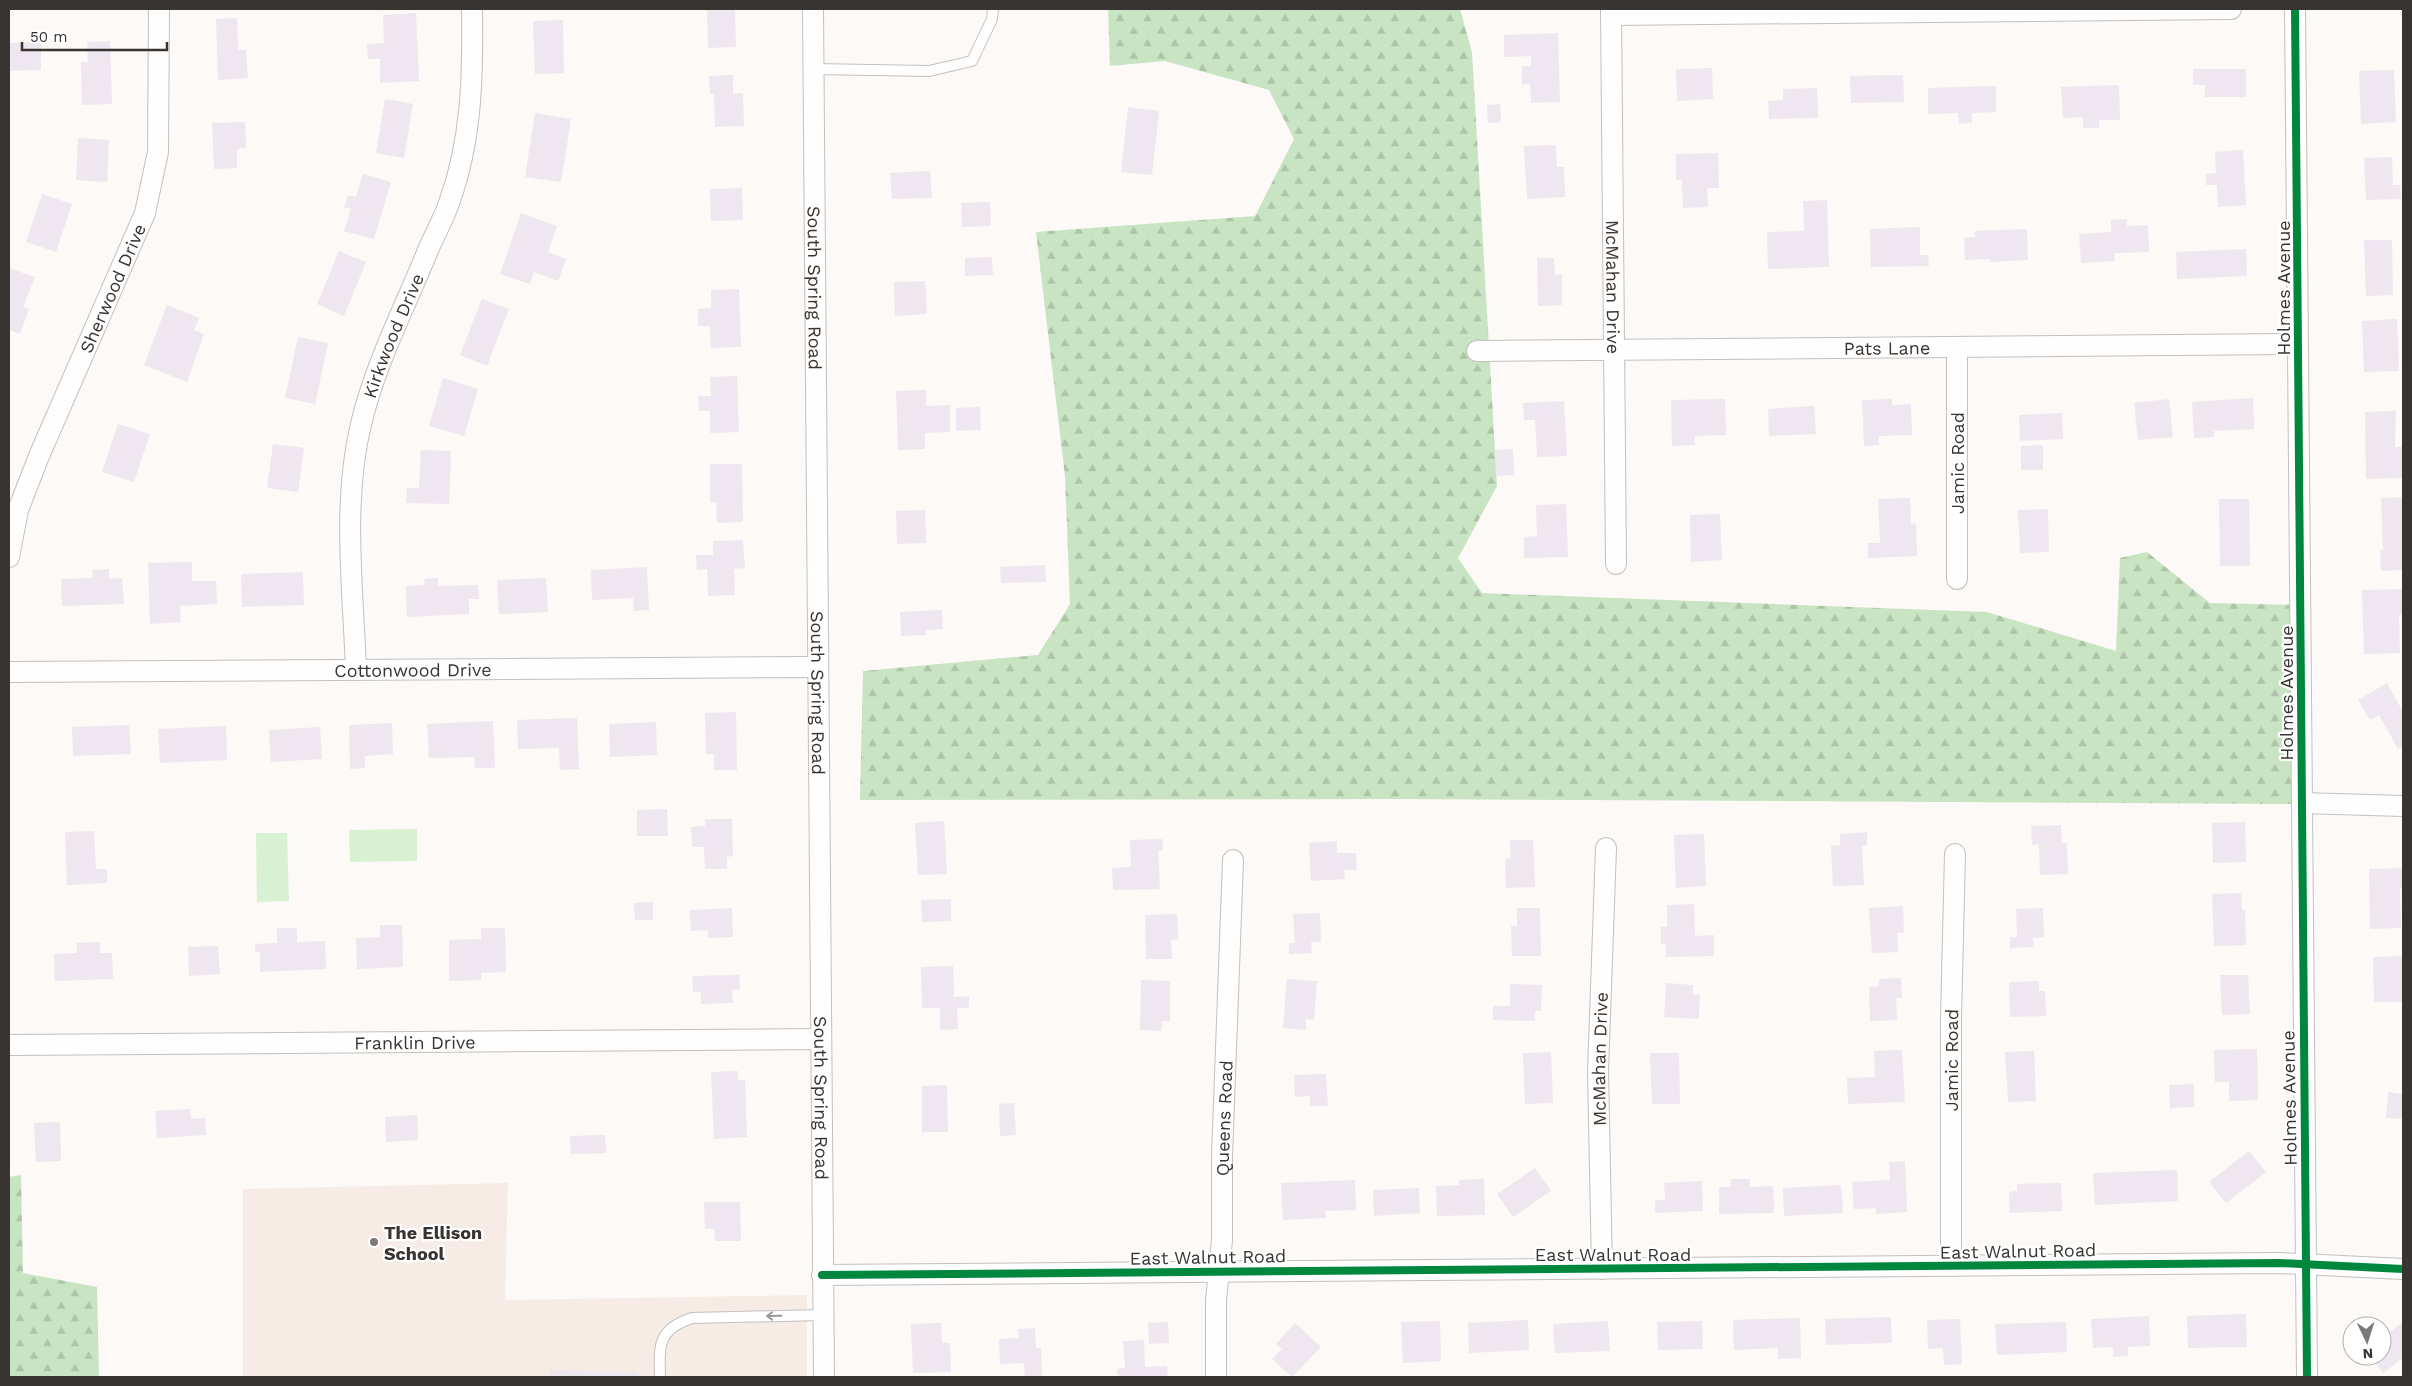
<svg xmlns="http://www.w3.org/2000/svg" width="2412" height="1386" font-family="'Work Sans',sans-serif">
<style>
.built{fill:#f7ece5}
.grass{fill:#d8f1d3}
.forest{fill:url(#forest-firs)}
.building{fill:#eee7ef}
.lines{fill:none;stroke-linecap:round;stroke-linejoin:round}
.lane-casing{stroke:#c3c0be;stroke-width:12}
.street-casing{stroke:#c3c0be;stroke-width:22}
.lane{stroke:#fffefe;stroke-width:10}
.street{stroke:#fffefe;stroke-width:20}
.cycleway-casing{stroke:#fff;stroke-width:11}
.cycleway{stroke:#00873e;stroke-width:8}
.oneway{stroke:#9c9998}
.poi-dot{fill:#7d7976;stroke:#fff;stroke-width:2}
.labels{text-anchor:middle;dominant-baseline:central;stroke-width:4.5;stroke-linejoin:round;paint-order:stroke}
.street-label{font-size:18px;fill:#383431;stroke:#fff}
.poi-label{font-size:18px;font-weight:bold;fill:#383431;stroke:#fff;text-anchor:start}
</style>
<defs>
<pattern id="forest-firs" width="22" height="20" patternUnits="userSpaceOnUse" patternTransform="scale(1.25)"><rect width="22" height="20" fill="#c8e4c3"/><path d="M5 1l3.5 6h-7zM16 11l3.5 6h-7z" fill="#adc4a8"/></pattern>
</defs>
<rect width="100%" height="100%" fill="#fcf9f6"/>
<polygon class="built" points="508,1183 505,1300 807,1295 807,1377 243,1377 243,1189"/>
<g class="grass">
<polygon points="417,829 417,861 350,862 349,830"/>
<polygon points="256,833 287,833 289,901 257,902"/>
</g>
<g class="forest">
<polygon points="1108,9 1460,9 1472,52 1497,486 1458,558 1482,593 1987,612 2116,651 2120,558 2147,552 2210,603 2306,605 2306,804 1398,799 860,800 863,671 1038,655 1070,604 1065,476 1036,232 1255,216 1294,139 1269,90 1165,61 1110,66"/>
<polygon points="21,1175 23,1273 97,1287 99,1377 9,1377 9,1177"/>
</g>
<g class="building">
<polygon points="707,9 735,9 736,47 708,48"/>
<polygon points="416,13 419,81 380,83 380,59 368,59 367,44 384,43 383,15"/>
<polygon points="237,18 238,50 246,50 248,78 218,80 216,19"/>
<polygon points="563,20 564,73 535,74 533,21"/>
<polygon points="1558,33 1560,102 1531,103 1530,84 1522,84 1522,66 1531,66 1531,56 1504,57 1504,35"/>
<polygon points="110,41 112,104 82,105 81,62 88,62 87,42"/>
<polygon points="41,42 41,70 9,71 9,43"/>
<polygon points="1712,68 1713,99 1677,101 1676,69"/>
<polygon points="2193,69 2246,69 2246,97 2205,97 2205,85 2193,85"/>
<polygon points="2394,70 2396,122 2361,124 2359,71"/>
<polygon points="733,75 733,94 743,93 744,126 715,127 714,94 710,94 709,76"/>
<polygon points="1903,75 1904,102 1851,103 1850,76"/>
<polygon points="2119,85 2120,120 2099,120 2099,128 2083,128 2083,117 2063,118 2061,87"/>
<polygon points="1996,86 1996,112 1972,113 1972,123 1959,124 1958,113 1928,114 1928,88"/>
<polygon points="1817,88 1818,118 1769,119 1768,101 1783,100 1783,89"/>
<polygon points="385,99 413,104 404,158 376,153"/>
<polygon points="1500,104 1501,122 1488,123 1487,105"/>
<polygon points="1128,107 1159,111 1152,175 1121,172"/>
<polygon points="535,113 571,119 561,182 525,177"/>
<polygon points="245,122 246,148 237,149 237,168 214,169 212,123"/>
<polygon points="78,138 109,140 107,182 76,180"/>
<polygon points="1556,145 1557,167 1564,167 1565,197 1527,199 1524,146"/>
<polygon points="2243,150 2246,205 2218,207 2217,185 2206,185 2206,174 2216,173 2215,152"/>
<polygon points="1718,153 1719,188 1707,188 1708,207 1683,208 1682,180 1676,180 1676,154"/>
<polygon points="2392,157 2393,185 2400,185 2401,199 2366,200 2364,158"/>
<polygon points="930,171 932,198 892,199 890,173"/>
<polygon points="363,174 391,182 374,239 344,231 351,209 344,207 348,195 356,197"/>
<polygon points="742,188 743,220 711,221 710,189"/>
<polygon points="42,194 72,204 56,252 26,242"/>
<polygon points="1827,200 1829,267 1768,269 1767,232 1804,231 1803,201"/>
<polygon points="990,202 991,226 962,227 961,203"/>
<polygon points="521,213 557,226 548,252 566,259 558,281 534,272 530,284 500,274"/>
<polygon points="2127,219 2127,226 2148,225 2149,252 2115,253 2115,261 2081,263 2079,234 2111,232 2111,220"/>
<polygon points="1920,227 1920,255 1928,255 1929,266 1871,267 1870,229"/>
<polygon points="2027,229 2028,260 1990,262 1990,259 1965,260 1964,238 1975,237 1975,231"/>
<polygon points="2364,240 2392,240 2393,295 2366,296"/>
<polygon points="2246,249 2247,276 2177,279 2176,252"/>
<polygon points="339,251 366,262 344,316 317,304"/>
<polygon points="992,257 993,275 965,276 965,258"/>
<polygon points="1537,258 1554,258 1555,275 1562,274 1562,305 1538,306"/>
<polygon points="9,268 35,277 23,307 29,309 20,334 9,330"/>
<polygon points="925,281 927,314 895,316 894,282"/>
<polygon points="739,289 741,347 711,348 710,326 698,326 698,309 711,308 711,290"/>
<polygon points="482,299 509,309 487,366 460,355"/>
<polygon points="167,305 199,318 194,330 204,334 187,382 144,365"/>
<polygon points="2397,319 2399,371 2364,372 2362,321"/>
<polygon points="298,337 328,343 315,404 285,398"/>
<polygon points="737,376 739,432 710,433 710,411 699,411 698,396 711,396 710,377"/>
<polygon points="443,378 478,389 464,436 429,426"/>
<polygon points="926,390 926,406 950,405 950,432 925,433 925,449 898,450 896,391"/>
<polygon points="2253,398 2254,429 2214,431 2214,437 2194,438 2192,402"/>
<polygon points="1725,399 1726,435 1695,436 1695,445 1672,446 1671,400"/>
<polygon points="1892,399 1892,405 1911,404 1912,435 1879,436 1879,445 1864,446 1862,400"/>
<polygon points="2169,399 2173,437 2138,440 2134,403"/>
<polygon points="1564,401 1567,456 1537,457 1535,420 1524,420 1523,403"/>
<polygon points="1814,406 1816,434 1769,436 1768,409"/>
<polygon points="980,407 981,430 956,431 956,408"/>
<polygon points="2396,411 2395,447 2402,447 2402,478 2366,479 2365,412"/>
<polygon points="2062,413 2063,439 2020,441 2019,415"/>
<polygon points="118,424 150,434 134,482 102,472"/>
<polygon points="273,444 304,448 298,492 267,488"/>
<polygon points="2043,445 2043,470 2021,470 2021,446"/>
<polygon points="1513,449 1514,475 1496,476 1495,450"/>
<polygon points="421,450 451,451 449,504 406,503 407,488 419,488"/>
<polygon points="710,464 742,464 743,522 717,523 716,502 710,503"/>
<polygon points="2403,497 2403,570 2381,571 2380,550 2383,550 2381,498"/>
<polygon points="1910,498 1911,524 1916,523 1917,556 1868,558 1868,543 1880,543 1878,499"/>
<polygon points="2219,499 2249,499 2250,566 2220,566"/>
<polygon points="1566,504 1568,557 1524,558 1524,537 1537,536 1536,505"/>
<polygon points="2048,509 2049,552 2020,553 2018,510"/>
<polygon points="925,510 926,543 897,544 896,511"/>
<polygon points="1720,514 1722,560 1691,562 1690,515"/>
<polygon points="743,540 745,568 734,569 735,595 708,596 707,569 697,570 696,555 713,555 713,541"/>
<polygon points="192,562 192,581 216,581 217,604 180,606 181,622 150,624 148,563"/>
<polygon points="1045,565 1046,582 1001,583 1000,567"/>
<polygon points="647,567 649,610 634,611 633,598 592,600 591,570"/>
<polygon points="109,569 109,579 122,578 124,604 62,606 61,579 93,578 92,570"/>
<polygon points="303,572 304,605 242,607 241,574"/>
<polygon points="438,578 438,586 478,585 479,599 469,599 469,614 407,617 406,586 425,585 424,579"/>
<polygon points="546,578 548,612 499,614 497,580"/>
<polygon points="2403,589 2403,614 2399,615 2400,653 2364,654 2362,590"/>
<polygon points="942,610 943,629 926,630 926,635 901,636 900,612"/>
<polygon points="2387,683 2403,712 2403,746 2398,749 2379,715 2370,720 2358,700"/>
<polygon points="736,712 737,770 714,770 714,754 706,754 705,713"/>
<polygon points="577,718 579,769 560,770 559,748 518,749 517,720"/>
<polygon points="493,721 495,768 475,768 474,757 429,758 427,724"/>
<polygon points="656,722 657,755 610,757 609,724"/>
<polygon points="392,723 393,754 365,756 365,768 350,769 349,725"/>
<polygon points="129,725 131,754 73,756 72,727"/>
<polygon points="226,726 227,760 160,763 158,729"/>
<polygon points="320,727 322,759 271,762 269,730"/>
<polygon points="667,809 668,836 637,836 637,810"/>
<polygon points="705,819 732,819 733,856 727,857 727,869 705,869 704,847 692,847 691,827 705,826"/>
<polygon points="944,821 947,874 918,875 915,823"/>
<polygon points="2245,822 2246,862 2213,863 2212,823"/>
<polygon points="2061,825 2062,843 2067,843 2068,874 2040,875 2039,844 2032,845 2031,826"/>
<polygon points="94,831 96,869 107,869 107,883 67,885 65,832"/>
<polygon points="1867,832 1867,845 1862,846 1864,885 1833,886 1831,846 1840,845 1840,834"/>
<polygon points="1704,834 1706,886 1676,888 1674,835"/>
<polygon points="1162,839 1163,850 1158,851 1160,889 1113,890 1112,868 1131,867 1130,840"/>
<polygon points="1510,840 1533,840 1535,887 1506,888 1505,859 1511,858"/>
<polygon points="1337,841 1337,853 1356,853 1357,870 1344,870 1345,879 1311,881 1309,843"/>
<polygon points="2403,868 2403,888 2400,888 2401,928 2370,929 2369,869"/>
<polygon points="2241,893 2242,910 2245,910 2246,945 2214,946 2212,894"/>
<polygon points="951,899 951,921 922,922 921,900"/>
<polygon points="653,902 653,920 635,920 634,903"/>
<polygon points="1694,904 1695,936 1714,935 1714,956 1666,957 1666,944 1661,944 1661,927 1667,927 1667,905"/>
<polygon points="1903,906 1904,933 1897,933 1898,952 1872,953 1869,908"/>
<polygon points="732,908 733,937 708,938 708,930 691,931 690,910"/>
<polygon points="1517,908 1540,908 1541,956 1512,956 1511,926 1517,926"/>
<polygon points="2043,908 2044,937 2033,938 2034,947 2010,948 2010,937 2017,937 2016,909"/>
<polygon points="1320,913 1321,942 1311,942 1312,953 1289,954 1289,943 1295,943 1293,914"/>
<polygon points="1177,914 1178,939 1171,940 1172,959 1146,959 1145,915"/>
<polygon points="380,925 402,925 403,967 357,969 356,938 380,937"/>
<polygon points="277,928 297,928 297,942 325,941 326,969 260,972 260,952 255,952 255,944 277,943"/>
<polygon points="481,928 505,928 506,972 481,973 481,980 449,981 449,940 481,939"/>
<polygon points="100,942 100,953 112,953 113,979 55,981 54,954 77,953 77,943"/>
<polygon points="218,946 220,974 189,976 188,947"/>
<polygon points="2403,956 2403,1002 2374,1002 2373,957"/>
<polygon points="953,966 954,997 969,996 969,1008 957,1008 958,1029 940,1030 940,1008 922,1008 921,967"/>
<polygon points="739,975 740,989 732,990 733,1003 701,1004 701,992 693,992 692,976"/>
<polygon points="2220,975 2248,975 2250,1014 2222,1015"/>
<polygon points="1901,978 1902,998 1896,998 1897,1020 1870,1021 1869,987 1879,986 1879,979"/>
<polygon points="1287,979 1317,981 1314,1020 1306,1019 1306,1030 1283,1028"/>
<polygon points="1141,980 1170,981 1170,1021 1162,1021 1161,1031 1140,1030"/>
<polygon points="2039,981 2039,991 2045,991 2046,1016 2010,1017 2009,982"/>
<polygon points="1666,983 1693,985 1693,995 1700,995 1699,1019 1664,1017"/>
<polygon points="1510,984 1542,985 1541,1011 1535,1011 1535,1021 1493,1020 1493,1006 1510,1006"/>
<polygon points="2257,1049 2258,1100 2229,1101 2229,1082 2215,1082 2214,1050"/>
<polygon points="1902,1050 1905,1102 1848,1104 1847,1078 1875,1077 1874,1051"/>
<polygon points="2034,1051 2036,1101 2008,1102 2005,1052"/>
<polygon points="1551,1052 1553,1103 1525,1104 1523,1053"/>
<polygon points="1650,1053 1679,1053 1680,1104 1652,1104"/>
<polygon points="738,1071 738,1080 745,1080 747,1137 714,1139 711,1072"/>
<polygon points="1326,1074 1328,1106 1310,1106 1310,1096 1295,1097 1294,1075"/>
<polygon points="2194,1084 2194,1107 2170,1108 2169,1085"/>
<polygon points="947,1085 948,1132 922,1132 922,1086"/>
<polygon points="2388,1092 2403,1094 2403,1119 2386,1118"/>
<polygon points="1014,1103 1016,1135 1000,1136 999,1104"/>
<polygon points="190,1109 191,1119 205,1118 206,1135 157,1138 155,1111"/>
<polygon points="417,1115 418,1140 386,1142 385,1117"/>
<polygon points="60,1122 61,1161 36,1162 34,1123"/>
<polygon points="605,1135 606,1153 571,1154 570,1136"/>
<polygon points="2249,1151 2266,1172 2226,1203 2209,1182"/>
<polygon points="1905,1161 1907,1212 1876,1214 1876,1208 1854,1209 1852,1182 1890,1180 1889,1162"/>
<polygon points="1535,1168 1551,1191 1513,1217 1497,1194"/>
<polygon points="2177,1170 2178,1201 2095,1205 2093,1173"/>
<polygon points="1484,1179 1485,1215 1437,1216 1436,1186 1459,1185 1459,1180"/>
<polygon points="1731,1179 1750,1179 1750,1187 1773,1186 1774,1213 1719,1214 1719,1187 1731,1187"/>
<polygon points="1355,1180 1356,1210 1325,1211 1326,1218 1283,1220 1281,1183"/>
<polygon points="1702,1181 1703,1211 1655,1213 1655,1200 1665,1200 1664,1183"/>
<polygon points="2061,1183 2062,1211 2010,1213 2009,1192 2017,1191 2017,1184"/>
<polygon points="1841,1185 1843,1213 1784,1216 1783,1188"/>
<polygon points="1419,1188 1420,1213 1374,1216 1373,1190"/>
<polygon points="704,1202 740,1202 741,1241 715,1241 714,1229 705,1229"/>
<polygon points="2246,1314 2247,1347 2188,1348 2187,1316"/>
<polygon points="2149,1316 2150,1346 2128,1347 2128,1356 2113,1357 2113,1347 2093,1348 2091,1319"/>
<polygon points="1891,1317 1892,1343 1826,1345 1825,1319"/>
<polygon points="1800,1318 1801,1358 1778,1359 1778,1348 1734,1350 1733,1320"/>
<polygon points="1960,1319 1962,1364 1944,1365 1943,1348 1928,1349 1927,1320"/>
<polygon points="1528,1320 1529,1350 1469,1353 1468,1323"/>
<polygon points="1440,1321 1441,1361 1403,1363 1401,1322"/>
<polygon points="1608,1321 1610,1351 1555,1353 1553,1324"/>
<polygon points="1702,1321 1703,1349 1658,1350 1657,1322"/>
<polygon points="1168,1322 1169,1343 1149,1344 1148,1323"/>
<polygon points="2066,1322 2067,1352 1997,1355 1995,1324"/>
<polygon points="2403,1322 2403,1358 2383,1373 2370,1356 2382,1356 2382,1338"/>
<polygon points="941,1323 942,1343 950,1343 951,1372 913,1373 911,1324"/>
<polygon points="1295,1323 1321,1347 1292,1377 1272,1359 1282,1349 1276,1344"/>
<polygon points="1035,1328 1036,1348 1041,1348 1042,1377 1025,1377 1024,1363 1000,1364 999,1339 1019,1338 1018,1329"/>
<polygon points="1144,1340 1145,1367 1167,1366 1168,1377 1118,1377 1117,1369 1125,1368 1123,1341"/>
<polygon points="550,1370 638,1372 638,1377 549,1377"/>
</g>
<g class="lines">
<defs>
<g id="lane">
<polyline points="813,69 929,71 972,61 992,19 993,9"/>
<path d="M 660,1377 C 659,1345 658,1329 692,1318 L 823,1315"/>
</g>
<g id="street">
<path id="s1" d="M 813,9 L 824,1377"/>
<path id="s2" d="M 1611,9 L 1616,564"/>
<polyline points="2295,9 2307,1377"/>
<polyline points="1611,15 2231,9"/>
<path id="s3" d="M 1477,351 L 2298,344"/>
<path id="s4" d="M 9,557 L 18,510 L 39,456 L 145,213 L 158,152 L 159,9"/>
<polyline points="1957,579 1957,347"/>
<path id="s5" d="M 356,669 C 353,589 342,503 361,424 C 375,365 403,311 426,255 C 433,237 443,221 449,203 C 472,140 473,75 472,9"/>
<path id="s6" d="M 9,672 L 817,667"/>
<polyline points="2302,803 2403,806"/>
<path id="s7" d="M 9,1045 L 821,1039"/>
<path id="s8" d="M 1951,1266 L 1951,1018 L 1955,854"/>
<path id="s9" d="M 1602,1269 L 1598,1071 L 1606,848"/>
<polyline points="822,1275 2279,1263 2403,1269"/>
<path id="s10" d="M 1216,1377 L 1216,1300 L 1222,1240 L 1222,1156 L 1233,860"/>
</g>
</defs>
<use href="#lane" class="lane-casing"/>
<use href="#street" class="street-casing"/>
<use href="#lane" class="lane"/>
<use href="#street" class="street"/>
<defs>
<g id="cycleway">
<polyline points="2295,9 2307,1377"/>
<polyline points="822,1275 2279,1263 2403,1269"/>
</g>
</defs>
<use href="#cycleway" class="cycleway-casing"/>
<use href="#cycleway" class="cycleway"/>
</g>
<defs><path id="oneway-shaft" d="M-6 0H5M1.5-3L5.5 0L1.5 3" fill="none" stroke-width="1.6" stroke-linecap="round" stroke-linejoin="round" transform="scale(1.25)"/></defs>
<use class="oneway" href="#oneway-shaft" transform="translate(774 1316) rotate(179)"/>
<circle class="poi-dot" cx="374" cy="1242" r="5"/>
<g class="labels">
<g class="street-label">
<text stroke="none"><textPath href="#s2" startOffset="278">McMahan Drive</textPath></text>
<text stroke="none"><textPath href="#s1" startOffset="279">South Spring Road</textPath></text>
<text transform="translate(2283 288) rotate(-90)">Holmes Avenue</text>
<text stroke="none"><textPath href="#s4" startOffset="289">Sherwood Drive</textPath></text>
<text stroke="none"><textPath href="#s5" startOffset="340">Kirkwood Drive</textPath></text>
<text stroke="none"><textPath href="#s3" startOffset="410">Pats Lane</textPath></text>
<text transform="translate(1957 463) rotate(-90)">Jamic Road</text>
<text stroke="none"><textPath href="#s6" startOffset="404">Cottonwood Drive</textPath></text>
<text stroke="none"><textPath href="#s1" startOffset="684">South Spring Road</textPath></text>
<text transform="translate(2286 693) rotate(-90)">Holmes Avenue</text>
<text stroke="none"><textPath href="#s7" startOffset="406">Franklin Drive</textPath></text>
<text stroke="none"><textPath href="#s9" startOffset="210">McMahan Drive</textPath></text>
<text stroke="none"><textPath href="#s8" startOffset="206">Jamic Road</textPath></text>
<text stroke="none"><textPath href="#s1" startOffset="1089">South Spring Road</textPath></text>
<text transform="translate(2289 1098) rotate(-91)">Holmes Avenue</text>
<text stroke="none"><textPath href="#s10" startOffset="259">Queens Road</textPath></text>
<text transform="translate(2018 1251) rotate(-1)">East Walnut Road</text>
<text x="1613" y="1254">East Walnut Road</text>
<text transform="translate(1208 1257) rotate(-1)">East Walnut Road</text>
</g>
<g class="poi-label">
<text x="384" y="1232">The Ellison<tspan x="384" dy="21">School</tspan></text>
</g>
</g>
<rect width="2412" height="1386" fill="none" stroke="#383431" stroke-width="20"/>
<g transform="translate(2367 1341) rotate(176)"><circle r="24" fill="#ffffff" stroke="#afaead"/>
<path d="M0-4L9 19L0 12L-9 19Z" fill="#7d7976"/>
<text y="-8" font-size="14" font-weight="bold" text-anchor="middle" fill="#383431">N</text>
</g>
<path d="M22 42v8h145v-8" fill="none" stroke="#383431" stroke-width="2.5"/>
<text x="30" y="42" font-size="15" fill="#383431" stroke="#ffffff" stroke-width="4" paint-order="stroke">50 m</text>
</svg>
